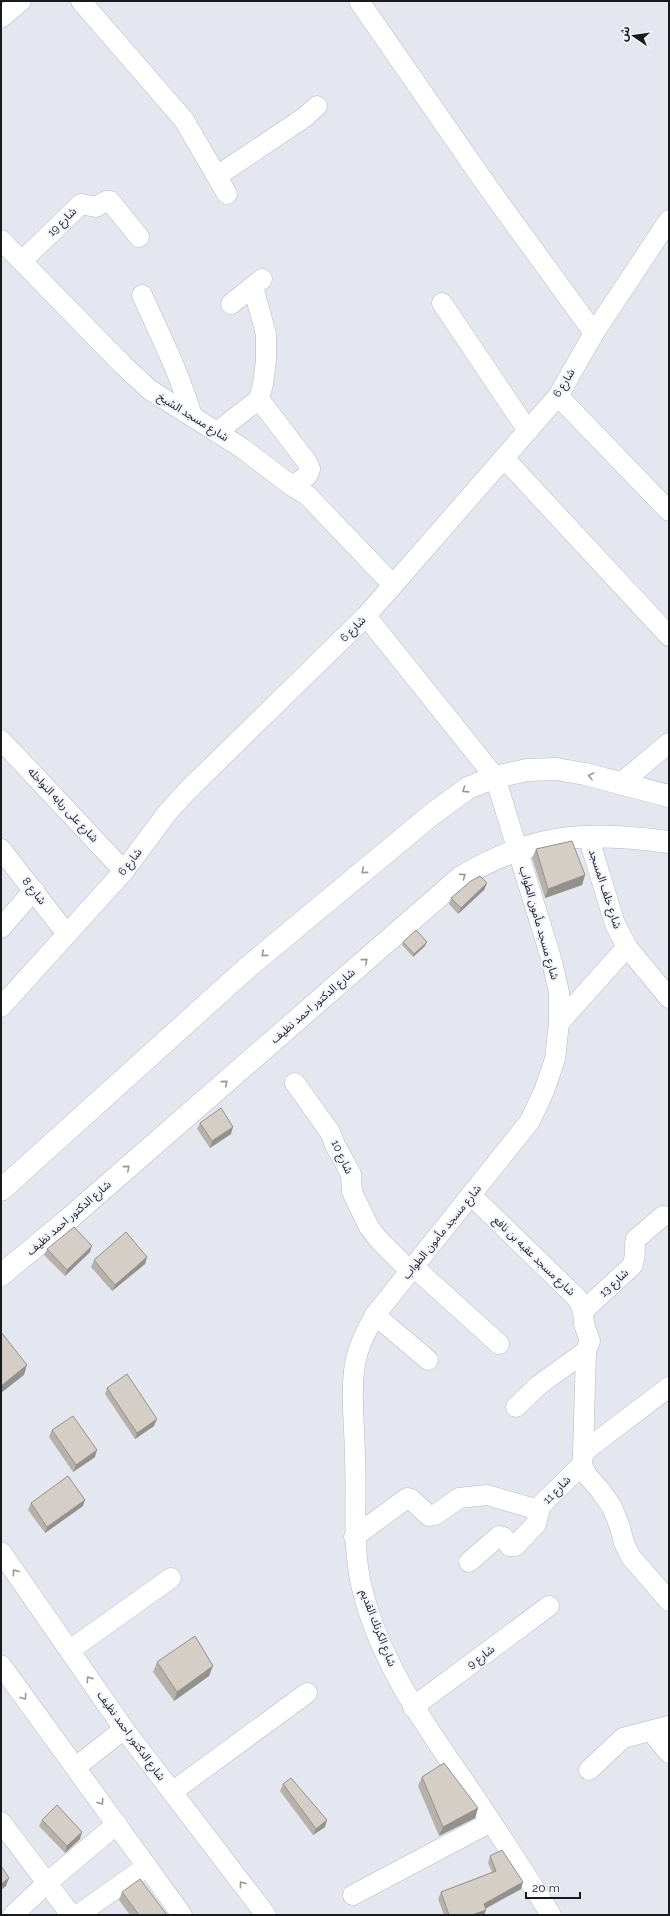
<svg xmlns="http://www.w3.org/2000/svg" width="670" height="1916" font-family="Raleway,'Noto Sans Arabic',sans-serif">
<style>
.lines{fill:none;stroke-linecap:round;stroke-linejoin:round}
.minor-casing{stroke:#b7b9c2;stroke-width:21}
.major-casing{stroke:#b7b9c2;stroke-width:23}
.minor{stroke:#fff;stroke-width:20}
.major{stroke:#fff;stroke-width:22}
.wall{fill:#b6b1ab}
.shaded-wall{fill:#94908b}
.building{fill:#d4cec7;stroke:#94908b}
.oneway{stroke:#989899}
.labels{text-anchor:middle;dominant-baseline:central;stroke-width:4;stroke-linejoin:round;paint-order:stroke}
.street-label{font-size:11px;fill:#191a1d;stroke:#f2f4fd}
</style>
<rect width="100%" height="100%" fill="#e5e7f0"/>
<g class="lines">
<defs>
<g id="minor">
<polyline points="81,1 184,120 227,194"/>
<polyline points="359,1 485,183 594,333"/>
<polyline points="1,18 21,1"/>
<polyline points="217,176 305,117 317,106"/>
<polyline points="1,240 122,364 150,390 242,448 292,486 307,495 393,585"/>
<polyline points="22,261 81,204 96,207 106,201 110,201 139,237"/>
<path d="M 142,295 C 160,335 180,374 192,416"/>
<polyline points="442,303 528,431"/>
<polyline points="231,304 262,279"/>
<polyline points="558,396 669,511"/>
<polyline points="259,399 307,462 310,469 307,476 292,486"/>
<polyline points="217,432 259,399 263,384 266,360 266,334 253,287"/>
<polyline points="504,458 669,636"/>
<path d="M 366,616 L 495,777 L 551,958 L 559,992 L 559,1023 L 555,1059 L 544,1091 L 530,1121 L 375,1315 C 367,1330 358,1346 355,1364 C 350,1395 355,1428 355,1459 C 357,1501 352,1543 361,1584 C 379,1664 429,1730 474,1796 C 500,1835 526,1875 551,1915"/>
<polyline points="1,740 124,871"/>
<polyline points="621,783 669,743"/>
<polyline points="588,836 615,924 627,947 669,998"/>
<polyline points="1,849 66,933"/>
<polyline points="1,928 34,890"/>
<polyline points="1,1007 124,871 167,813 188,790 366,616 558,396 594,333 669,220"/>
<polyline points="559,1023 627,947"/>
<polyline points="295,1083 330,1132 335,1145 351,1174 352,1192 369,1227 379,1240 410,1271"/>
<polyline points="472,1196 578,1299 583,1311 584,1324 590,1341 586,1351 539,1385 516,1407"/>
<polyline points="414,1267 499,1344"/>
<path d="M 583,1311 L 632,1266 C 637,1257 633,1248 636,1239 L 663,1216"/>
<polyline points="375,1315 428,1360"/>
<polyline points="669,1387 590,1447 583,1454 582,1465 586,1474 600,1490 612,1507 620,1527 624,1543 631,1557 669,1601"/>
<polyline points="583,1454 586,1351"/>
<polyline points="354,1537 407,1498 411,1499 429,1516 435,1515 459,1498 487,1495 539,1510"/>
<polyline points="1,1552 124,1729 266,1915"/>
<polyline points="469,1562 499,1536 503,1537 510,1546 515,1546 536,1524 541,1505 582,1465"/>
<polyline points="70,1650 171,1578"/>
<polyline points="1,1665 182,1915"/>
<polyline points="413,1707 549,1606"/>
<polyline points="651,1731 669,1753"/>
<polyline points="76,1767 124,1729"/>
<polyline points="589,1770 623,1738 669,1726"/>
<polyline points="172,1792 307,1693"/>
<polyline points="1,1822 71,1915"/>
<polyline points="353,1895 491,1822"/>
<polyline points="13,1915 48,1882 117,1824"/>
<polyline points="78,1915 147,1866"/>
</g>
<g id="major">
<polyline points="1,1190 247,968 431,815 468,788 495,777 527,770 556,769 585,774 669,796"/>
<path d="M 1,1275 L 64,1223 L 461,877 C 535,833 586,831 669,842"/>
</g>
</defs>
<use href="#minor" class="minor-casing"/>
<use href="#major" class="major-casing"/>
<use href="#minor" class="minor"/>
<use href="#major" class="major"/>
</g>
<g class="wall">
<polygon points="536,849 585,875 582,885 545,898 532,858"/>
<polygon points="487,883 484,890 458,914 449,904 451,898"/>
<polygon points="403,942 425,946 413,957 402,945"/>
<polygon points="200,1123 231,1134 210,1148 197,1129"/>
<polygon points="47,1249 90,1252 65,1276 44,1255"/>
<polygon points="147,1257 145,1264 112,1291 91,1267 94,1260"/>
<polygon points="107,1388 154,1426 135,1439 105,1394"/>
<polygon points="52,1430 95,1457 73,1472 49,1437"/>
<polygon points="31,1503 83,1506 45,1533 28,1510"/>
<polygon points="157,1662 209,1676 174,1701 153,1672"/>
<polygon points="422,1777 478,1808 475,1818 439,1836 418,1786"/>
<polygon points="283,1784 325,1827 313,1835 280,1791"/>
<polygon points="42,1820 80,1839 65,1853 39,1826"/>
<polygon points="490,1856 521,1889 485,1909 484,1915 444,1915 438,1899 441,1892 492,1872 488,1863"/>
<polygon points="122,1892 167,1915 130,1915 119,1900"/>
</g>
<g class="shaded-wall">
<polygon points="585,875 582,885 545,898 548,889"/>
<polygon points="487,883 484,890 458,914 461,908"/>
<polygon points="427,942 425,946 413,957 414,954"/>
<polygon points="233,1127 231,1134 210,1148 212,1141"/>
<polygon points="92,1246 90,1252 65,1276 67,1270"/>
<polygon points="147,1257 145,1264 112,1291 115,1285"/>
<polygon points="27,1365 24,1375 1,1393 1,1386"/>
<polygon points="157,1419 154,1426 135,1439 137,1433"/>
<polygon points="97,1450 95,1457 73,1472 76,1465"/>
<polygon points="85,1500 83,1506 45,1533 47,1527"/>
<polygon points="213,1666 209,1676 174,1701 177,1692"/>
<polygon points="478,1808 475,1818 439,1836 443,1827"/>
<polygon points="327,1820 325,1827 313,1835 316,1829"/>
<polygon points="82,1832 80,1839 65,1853 67,1846"/>
<polygon points="9,1878 6,1886 1,1890 1,1884"/>
<polygon points="523,1882 521,1889 481,1911 484,1904"/>
<polygon points="486,1910 484,1915 472,1915"/>
</g>
<g class="building">
<polygon points="572,841 585,875 548,889 536,849"/>
<polygon points="480,876 487,883 461,908 451,898 471,881"/>
<polygon points="416,930 427,942 414,954 403,942"/>
<polygon points="221,1108 233,1127 212,1141 200,1123"/>
<polygon points="74,1227 92,1246 67,1270 47,1249"/>
<polygon points="126,1232 147,1257 115,1285 94,1260"/>
<polygon points="1,1332 27,1365 1,1386"/>
<polygon points="127,1374 157,1419 137,1433 107,1388"/>
<polygon points="73,1416 97,1450 76,1465 52,1430"/>
<polygon points="68,1476 85,1500 47,1527 31,1503"/>
<polygon points="195,1636 213,1666 177,1692 157,1662"/>
<polygon points="444,1763 478,1808 443,1827 422,1777"/>
<polygon points="291,1778 327,1820 316,1829 283,1784"/>
<polygon points="57,1805 82,1832 67,1846 42,1820"/>
<polygon points="502,1850 523,1882 484,1904 486,1910 472,1915 449,1915 441,1892 496,1871 490,1856"/>
<polygon points="1,1866 9,1878 1,1884"/>
<polygon points="140,1879 167,1915 139,1915 122,1892"/>
</g>
<defs><path id="oneway-chevron" d="M-2-3.5L2.5 0L-2 3.5" fill="none" stroke-width="1.6" stroke-linecap="round" stroke-linejoin="round"/></defs>
<g class="oneway">
<use href="#oneway-chevron" transform="translate(591 776) rotate(-166)"/>
<use href="#oneway-chevron" transform="translate(465 790) rotate(147)"/>
<use href="#oneway-chevron" transform="translate(364 871) rotate(140)"/>
<use href="#oneway-chevron" transform="translate(463 876) rotate(-34)"/>
<use href="#oneway-chevron" transform="translate(264 954) rotate(140)"/>
<use href="#oneway-chevron" transform="translate(365 961) rotate(-41)"/>
<use href="#oneway-chevron" transform="translate(225 1083) rotate(-41)"/>
<use href="#oneway-chevron" transform="translate(127 1168) rotate(-41)"/>
<use href="#oneway-chevron" transform="translate(15 1572) rotate(-126)"/>
<use href="#oneway-chevron" transform="translate(89 1679) rotate(-125)"/>
<use href="#oneway-chevron" transform="translate(24 1697) rotate(54)"/>
<use href="#oneway-chevron" transform="translate(101 1802) rotate(54)"/>
<use href="#oneway-chevron" transform="translate(242 1884) rotate(-127)"/>
</g>
<g class="labels">
<g class="street-label">
<text transform="translate(62 222) rotate(-45)">شارع 19</text>
<text transform="translate(564 383) rotate(-58)">شارع 6</text>
<text transform="translate(193 417) rotate(32)">شارع مسجد الشيخ</text>
<text transform="translate(353 629) rotate(-45)">شارع 6</text>
<text transform="translate(63 805) rotate(47)">شارع على ربابه النواخله</text>
<text transform="translate(130 862) rotate(-52)">شارع 6</text>
<text transform="translate(605 889) rotate(72)">شارع خلف المسجد</text>
<text transform="translate(34 891) rotate(52)">شارع 8</text>
<text transform="translate(539 923) rotate(74)">شارع مسجد مأمون الطواب</text>
<text transform="translate(313 1006) rotate(-41)">شارع الدكتور احمد نظيف</text>
<text transform="translate(342 1157) rotate(65)">شارع 10</text>
<text transform="translate(69 1218) rotate(-41)">شارع الدكتور احمد نظيف</text>
<text transform="translate(442 1232) rotate(-51)">شارع مسجد مأمون الطواب</text>
<text transform="translate(534 1256) rotate(44)">شارع مسجد عقبه بن نافع</text>
<text transform="translate(614 1283) rotate(-43)">شارع 13</text>
<text transform="translate(557 1490) rotate(-46)">شارع 11</text>
<text transform="translate(378 1628) rotate(69)">شارع الكرنك القديم</text>
<text transform="translate(481 1657) rotate(-37)">شارع 9</text>
<text transform="translate(131 1736) rotate(54)">شارع الدكتور احمد نظيف</text>
</g>
</g>
<rect width="670" height="1916" fill="none" stroke="#191a1d" stroke-width="4"/>
<g transform="translate(634 36) rotate(283)" stroke="#f2f4fd" stroke-width="3" paint-order="stroke">
<path d="M0-3L7 15L0 10L-7 15Z" fill="#191a1d"/>
<text y="-6" font-size="11" font-weight="bold" text-anchor="middle" fill="#191a1d">ش</text>
</g>
<path d="M526 1892v6h54v-6" fill="none" stroke="#191a1d" stroke-width="2"/>
<text x="532" y="1892" font-size="12" fill="#191a1d" stroke="#f2f4fd" stroke-width="3" paint-order="stroke">20 m</text>
</svg>
